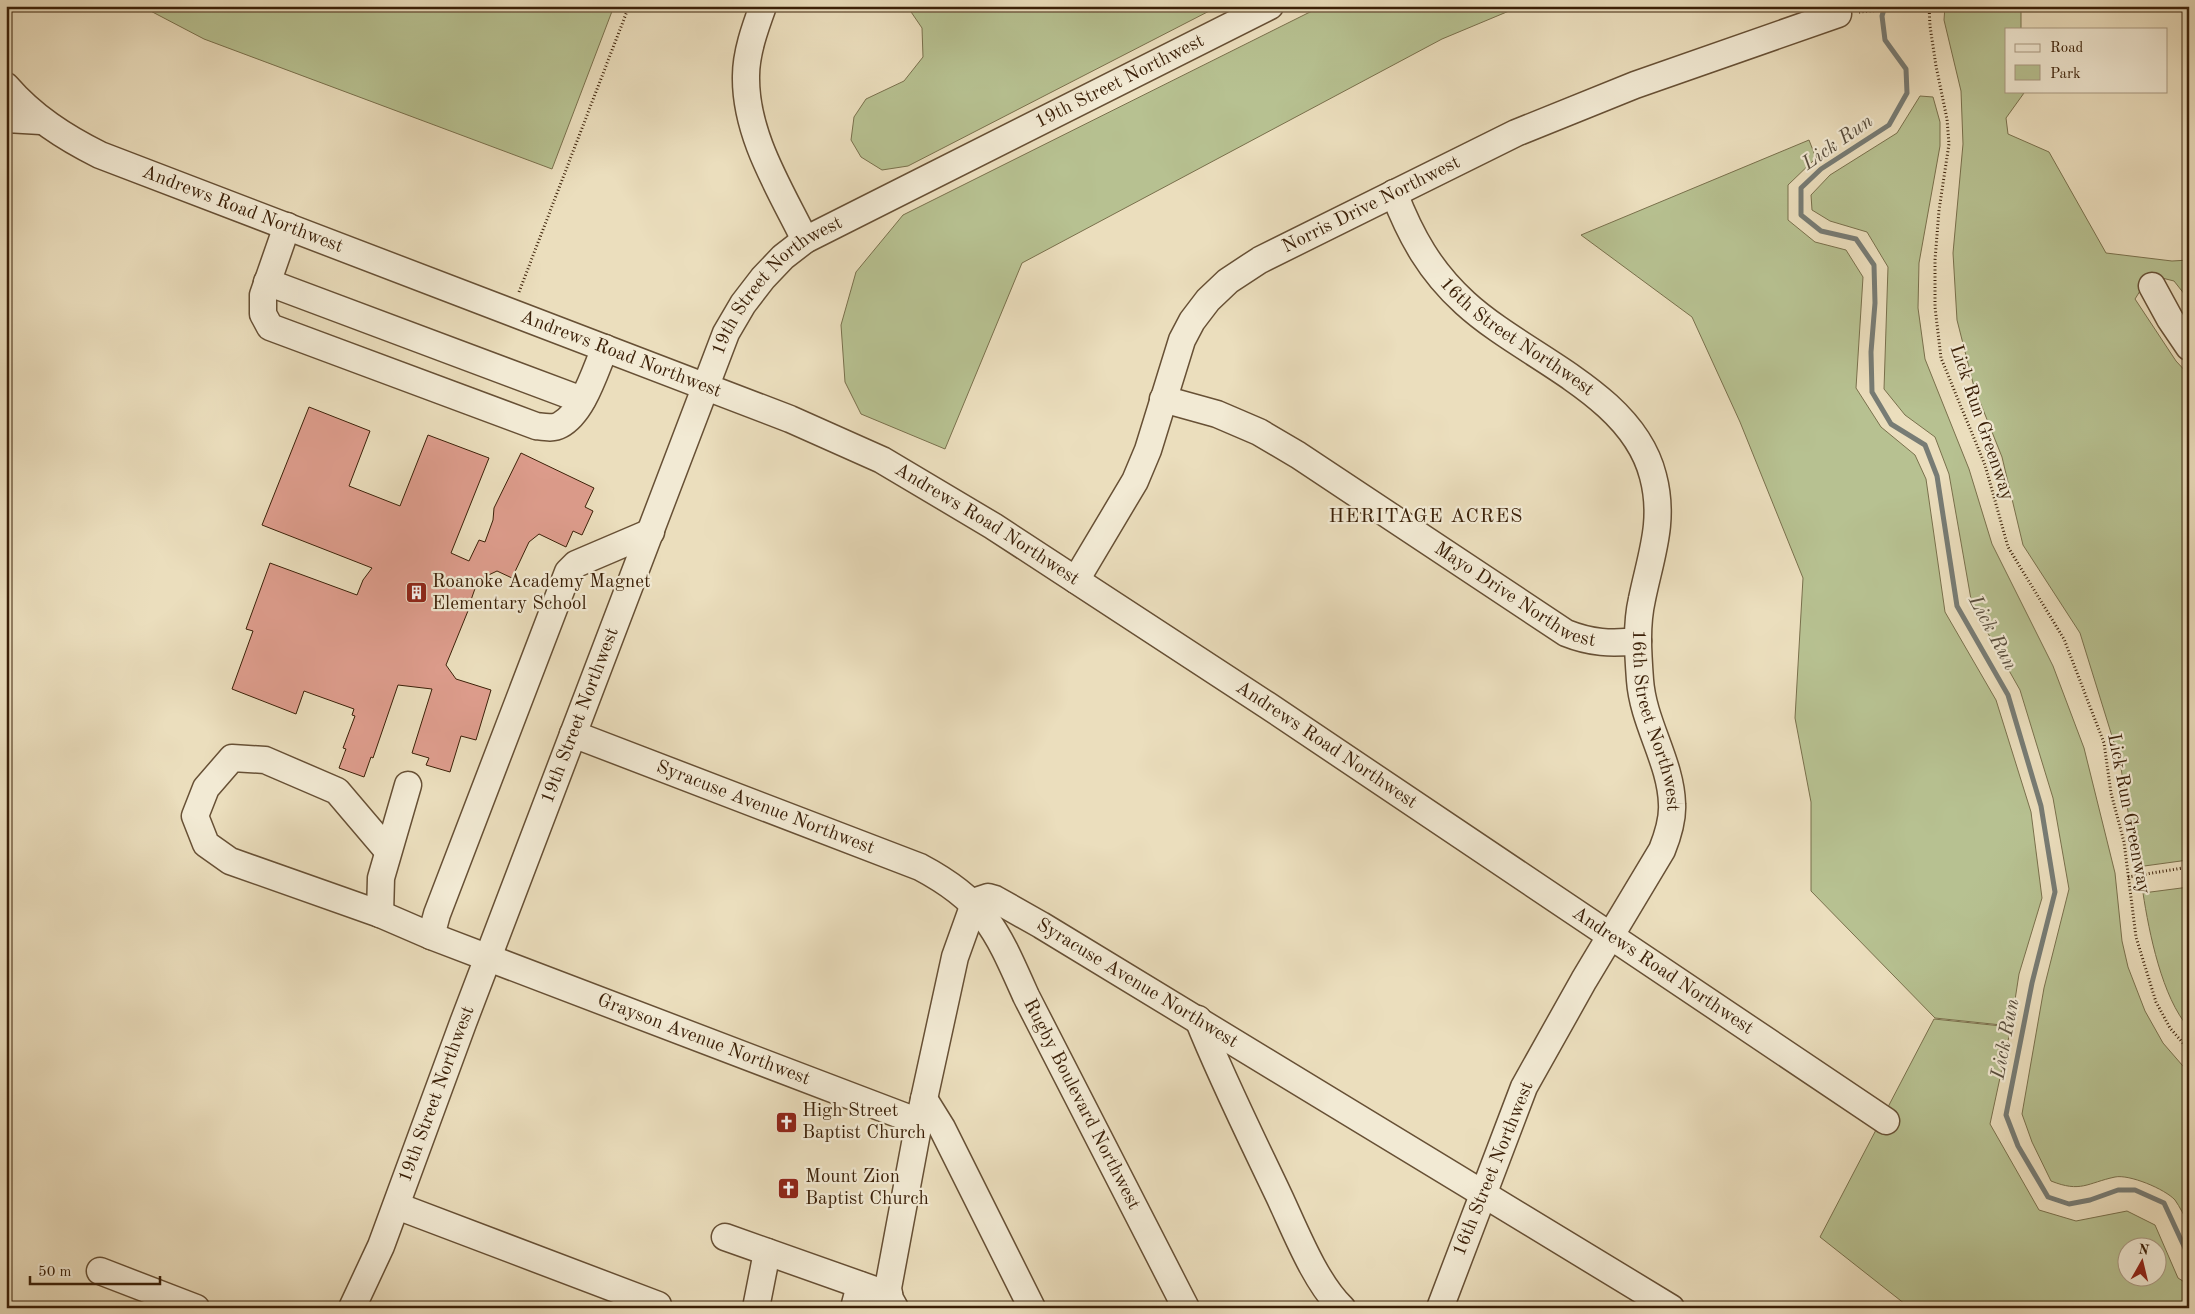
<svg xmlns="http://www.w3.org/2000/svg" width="2195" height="1314" font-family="'Old Standard TT',serif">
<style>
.green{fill:#b7c191;stroke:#79704c;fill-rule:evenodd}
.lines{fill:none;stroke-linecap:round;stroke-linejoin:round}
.stream{stroke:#777c75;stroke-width:5}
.building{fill:#de9d8d;stroke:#3b2008}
.minor-casing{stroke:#675035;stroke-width:29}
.path{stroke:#3b2008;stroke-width:3;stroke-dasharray:1 2.5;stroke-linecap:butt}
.minor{stroke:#f2ead4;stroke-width:26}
.labels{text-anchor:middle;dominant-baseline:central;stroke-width:4.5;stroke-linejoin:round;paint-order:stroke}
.street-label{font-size:19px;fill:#3b2008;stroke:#f2ead4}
.poi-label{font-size:19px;fill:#3b2008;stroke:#f2ead4;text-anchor:start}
.water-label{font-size:20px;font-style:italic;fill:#594e3e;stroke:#f2ead4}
.neighbourhood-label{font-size:20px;letter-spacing:1px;fill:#3b2008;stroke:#f2ead4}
</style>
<rect width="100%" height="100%" fill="#ebdebd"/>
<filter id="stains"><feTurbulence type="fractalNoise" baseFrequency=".004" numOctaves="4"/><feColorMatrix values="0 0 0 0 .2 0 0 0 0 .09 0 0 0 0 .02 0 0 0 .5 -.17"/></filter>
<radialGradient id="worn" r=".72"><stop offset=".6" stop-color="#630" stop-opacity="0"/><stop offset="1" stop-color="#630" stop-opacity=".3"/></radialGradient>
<g class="green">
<polygon points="141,6 614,6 552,169 204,39"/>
<polygon points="907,6 1219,6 908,166 882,170 861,157 851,140 854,117 866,99 904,81 923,57 922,28"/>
<polygon points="1322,6 1521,6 1442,39 1022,263 945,449 861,414 845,382 841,325 856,272 903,215"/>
<polygon points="1945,6 2021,6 2021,29 2006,29 2006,91 2024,93 2006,118 2008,134 2049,152 2106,253 2172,261 2189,260 2189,300 2174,281 2150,275 2135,299 2176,361 2189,375 2188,860 2137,867 2120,762 2080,633 2023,545 2002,457 1974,387 1957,320 1953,253 1963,144 1961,91 1944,20"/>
<path d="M 1920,96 L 1933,97 L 1940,122 L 1940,146 L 1919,263 L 1918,308 L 1925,359 L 1969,469 L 1992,544 L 2053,666 L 2084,748 L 2115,873 L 2122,941 L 2128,967 L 2145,1011 L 2163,1043 L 2189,1073 L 2189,1224 C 2184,1216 2180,1207 2175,1200 C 2165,1189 2129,1174 2115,1177 C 2087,1183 2081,1193 2051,1181 L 2032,1142 L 2022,1114 L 2044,988 L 2069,889 L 2053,798 L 2020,690 L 1972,605 L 1949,474 L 1935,437 L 1905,415 L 1884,389 L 1888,267 L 1867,232 L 1830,221 L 1812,210 L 1811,195 L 1830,175 L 1897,133 Z"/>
<polygon points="1809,140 1816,158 1788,185 1788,220 1815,242 1846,250 1863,277 1856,388 1881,427 1915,455 1926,479 1945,612 1996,700 2031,812 2042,898 2019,974 2011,1026 1935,1018 1811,891 1811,802 1795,718 1803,578 1740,422 1692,317 1581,235"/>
<path d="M 2189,887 L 2189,1028 C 2162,998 2149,932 2143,893 Z"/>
<path d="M 1934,1019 L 2011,1027 L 1990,1124 L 2039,1210 L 2076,1221 L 2127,1211 L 2155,1225 L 2178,1278 L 2189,1285 L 2189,1308 L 1910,1308 L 1820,1237 ZM 2128,1246 L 2158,1246 L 2158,1276 L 2128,1276 Z"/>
</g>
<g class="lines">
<polyline class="stream" points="1885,6 1882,16 1885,40 1906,69 1907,93 1889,125 1821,169 1801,188 1801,215 1821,231 1856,239 1874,265 1875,303 1871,352 1872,392 1891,424 1925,445 1937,476 1957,606 2008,695 2041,806 2055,892 2032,983 2006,1115 2018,1146 2048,1197 2069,1204 2090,1200 2118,1190 2135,1190 2164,1203 2189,1257"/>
</g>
<polygon class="building" points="309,407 370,431 349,486 400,506 428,435 489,458 451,553 469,561 479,540 485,542 493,520 494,508 521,453 594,488 585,507 593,511 582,535 573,531 566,547 539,534 529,542 512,578 497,571 478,580 471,600 472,601 446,665 456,679 491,690 476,740 461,736 450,772 426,765 429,758 412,753 432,689 398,685 373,758 371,757 364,777 339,768 346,749 343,748 355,716 352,715 354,709 304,691 296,714 232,689 253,631 246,629 270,563 357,595 363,580 372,568 262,525"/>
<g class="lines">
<defs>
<g id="minor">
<path d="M 763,6 C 755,28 746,53 746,76 C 745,135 780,189 805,240"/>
<path id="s1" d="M 6,86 C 33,117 64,137 100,155 L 790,419 L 882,460 L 993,526 L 1267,705 L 1886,1121"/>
<polyline points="6,119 41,121"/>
<path id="s2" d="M 1394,193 C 1411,237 1430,271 1465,303 C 1525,358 1632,393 1653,476 C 1665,521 1651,555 1642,599 C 1636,625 1638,653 1640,680 C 1643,723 1671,762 1672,804 C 1673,820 1668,835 1662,850 L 1584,980 L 1524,1087 L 1440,1308"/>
<path d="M 287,226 L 263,295 L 263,314 L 270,327 L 536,426 C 544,427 553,429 560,425 C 583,413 595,371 605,348"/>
<polyline points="267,282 582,400"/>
<polyline points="2152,286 2170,319 2189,347"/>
<path id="s3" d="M 1163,399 L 1217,414 L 1259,432 L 1298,455 L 1566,633 C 1591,643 1611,644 1638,641"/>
<path id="s4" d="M 1076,580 L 1135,481 L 1148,450 L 1182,340 L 1192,321 L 1208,300 L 1228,281 L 1260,260 L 1516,133 L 1635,85 L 1838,14"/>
<path id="s5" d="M 573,734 L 920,867 C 986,902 997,931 1026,996 L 1186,1308"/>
<path id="s6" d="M 388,851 L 337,791 L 265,760 L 232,758 L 206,788 L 195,816 L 206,844 L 230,861 L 380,914 L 431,936 L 919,1122"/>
<polyline points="380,914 381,878 408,785"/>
<polyline points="431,936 437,914 568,572 576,564 651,532"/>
<path d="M 1198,1019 C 1222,1079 1251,1137 1279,1196 C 1295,1230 1315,1282 1342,1308"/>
<polyline points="924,1099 942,1128 1032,1308"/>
<polyline points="397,1206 658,1305"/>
<polyline points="725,1237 889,1295"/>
<polyline points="100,1271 196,1308"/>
<path id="s7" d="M 352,1308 L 381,1246 L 463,1023 L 726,333 L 743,304 L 763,278 L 783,257 L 805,240 L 1270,6"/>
<polyline points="756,1308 767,1252"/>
<polyline points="854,1308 860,1285"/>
<path id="s8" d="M 895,1308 L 890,1299 L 888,1288 L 919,1122 L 955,957 L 974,904 L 979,900 L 988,897 L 995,899 L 1041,925 L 1671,1308"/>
</g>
</defs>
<use href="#minor" class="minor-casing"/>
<g class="path">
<polyline points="1929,6 1930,26 1936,66 1947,119 1949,144 1939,210 1935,260 1935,307 1941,358 1985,465 2008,547 2064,639 2104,743 2111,793 2124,842 2136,937 2156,1002 2170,1028 2189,1050"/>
<polyline points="1859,12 1893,9 1902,6"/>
<polyline points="519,292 629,6"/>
<polyline points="2128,877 2189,867"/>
</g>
<use href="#minor" class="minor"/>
</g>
<defs>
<symbol id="building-square" viewBox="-11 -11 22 22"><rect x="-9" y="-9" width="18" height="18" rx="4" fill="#8f2418" stroke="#f2ead4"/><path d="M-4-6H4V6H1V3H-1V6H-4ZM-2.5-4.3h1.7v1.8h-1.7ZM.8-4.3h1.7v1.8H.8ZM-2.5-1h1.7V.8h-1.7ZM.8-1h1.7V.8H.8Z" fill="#fff"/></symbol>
<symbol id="church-square" viewBox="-11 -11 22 22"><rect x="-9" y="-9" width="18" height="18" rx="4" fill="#8f2418" stroke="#f2ead4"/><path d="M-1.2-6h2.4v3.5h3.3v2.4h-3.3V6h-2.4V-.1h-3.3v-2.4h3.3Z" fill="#fff"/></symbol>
</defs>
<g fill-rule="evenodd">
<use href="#building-square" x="404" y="580" width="25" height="25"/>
<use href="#church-square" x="774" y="1110" width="25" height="25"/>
<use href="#church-square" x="776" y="1176" width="25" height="25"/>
</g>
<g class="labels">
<g class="street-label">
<text stroke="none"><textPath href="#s7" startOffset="1520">19th Street Northwest</textPath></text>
<text stroke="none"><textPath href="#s4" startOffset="502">Norris Drive Northwest</textPath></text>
<text stroke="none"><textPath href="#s1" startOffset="270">Andrews Road Northwest</textPath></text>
<text stroke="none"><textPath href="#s7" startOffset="1115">19th Street Northwest</textPath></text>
<text stroke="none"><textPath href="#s2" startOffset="194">16th Street Northwest</textPath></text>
<text stroke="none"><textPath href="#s1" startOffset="675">Andrews Road Northwest</textPath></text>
<text transform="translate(1981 423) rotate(71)">Lick Run Greenway</text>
<text stroke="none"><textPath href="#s1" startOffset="1080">Andrews Road Northwest</textPath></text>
<text stroke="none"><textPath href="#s3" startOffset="406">Mayo Drive Northwest</textPath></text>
<text stroke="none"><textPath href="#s7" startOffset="635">19th Street Northwest</textPath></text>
<text stroke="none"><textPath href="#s2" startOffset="642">16th Street Northwest</textPath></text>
<text stroke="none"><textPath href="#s1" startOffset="1485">Andrews Road Northwest</textPath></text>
<text stroke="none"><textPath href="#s5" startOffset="206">Syracuse Avenue Northwest</textPath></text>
<text transform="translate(2128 814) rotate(79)">Lick Run Greenway</text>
<text stroke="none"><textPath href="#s1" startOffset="1890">Andrews Road Northwest</textPath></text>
<text stroke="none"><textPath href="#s8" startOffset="604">Syracuse Avenue Northwest</textPath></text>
<text stroke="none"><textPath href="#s6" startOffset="826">Grayson Avenue Northwest</textPath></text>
<text stroke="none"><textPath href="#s7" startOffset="230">19th Street Northwest</textPath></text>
<text stroke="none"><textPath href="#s5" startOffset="665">Rugby Boulevard Northwest</textPath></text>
<text transform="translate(1494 1169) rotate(-68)">16th Street Northwest</text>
</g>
<g class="poi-label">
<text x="432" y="582">Roanoke Academy Magnet<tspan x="432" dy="22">Elementary School</tspan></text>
<text x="802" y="1111">High Street<tspan x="802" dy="22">Baptist Church</tspan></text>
<text x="805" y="1177">Mount Zion<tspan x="805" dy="22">Baptist Church</tspan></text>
</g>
<g class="water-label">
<text transform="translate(1838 143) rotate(-35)">Lick Run</text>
<text transform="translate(1992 633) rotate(62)">Lick Run</text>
<text transform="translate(2006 1039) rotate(-79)">Lick Run</text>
</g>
<g class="neighbourhood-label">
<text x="1426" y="517">HERITAGE ACRES</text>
</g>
</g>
<rect width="2195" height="1314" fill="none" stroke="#ebdebd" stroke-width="25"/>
<rect x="8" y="8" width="2180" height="1299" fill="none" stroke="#3b2008" stroke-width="2.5"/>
<rect x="12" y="12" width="2170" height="1289" fill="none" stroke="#3b2008"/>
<rect x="2005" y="28" width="162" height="65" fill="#f2ead4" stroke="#a99982"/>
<rect x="2015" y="44" width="25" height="8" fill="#f2ead4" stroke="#a99982"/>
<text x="2050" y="52" font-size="15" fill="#3b2008">Road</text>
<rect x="2015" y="65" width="25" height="15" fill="#b7c191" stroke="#a99982"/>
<text x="2050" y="78" font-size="15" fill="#3b2008">Park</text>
<g transform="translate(2142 1262) rotate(8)"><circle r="24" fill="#f2ead4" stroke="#a99982"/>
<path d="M0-4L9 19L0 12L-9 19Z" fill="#8f2418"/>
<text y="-8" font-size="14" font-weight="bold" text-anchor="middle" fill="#3b2008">N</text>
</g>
<path d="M30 1276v8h130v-8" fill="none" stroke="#3b2008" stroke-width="2.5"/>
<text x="38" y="1276" font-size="15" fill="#3b2008" stroke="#f2ead4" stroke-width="4" paint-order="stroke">50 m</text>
<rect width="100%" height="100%" filter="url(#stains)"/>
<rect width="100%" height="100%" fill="url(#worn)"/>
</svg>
